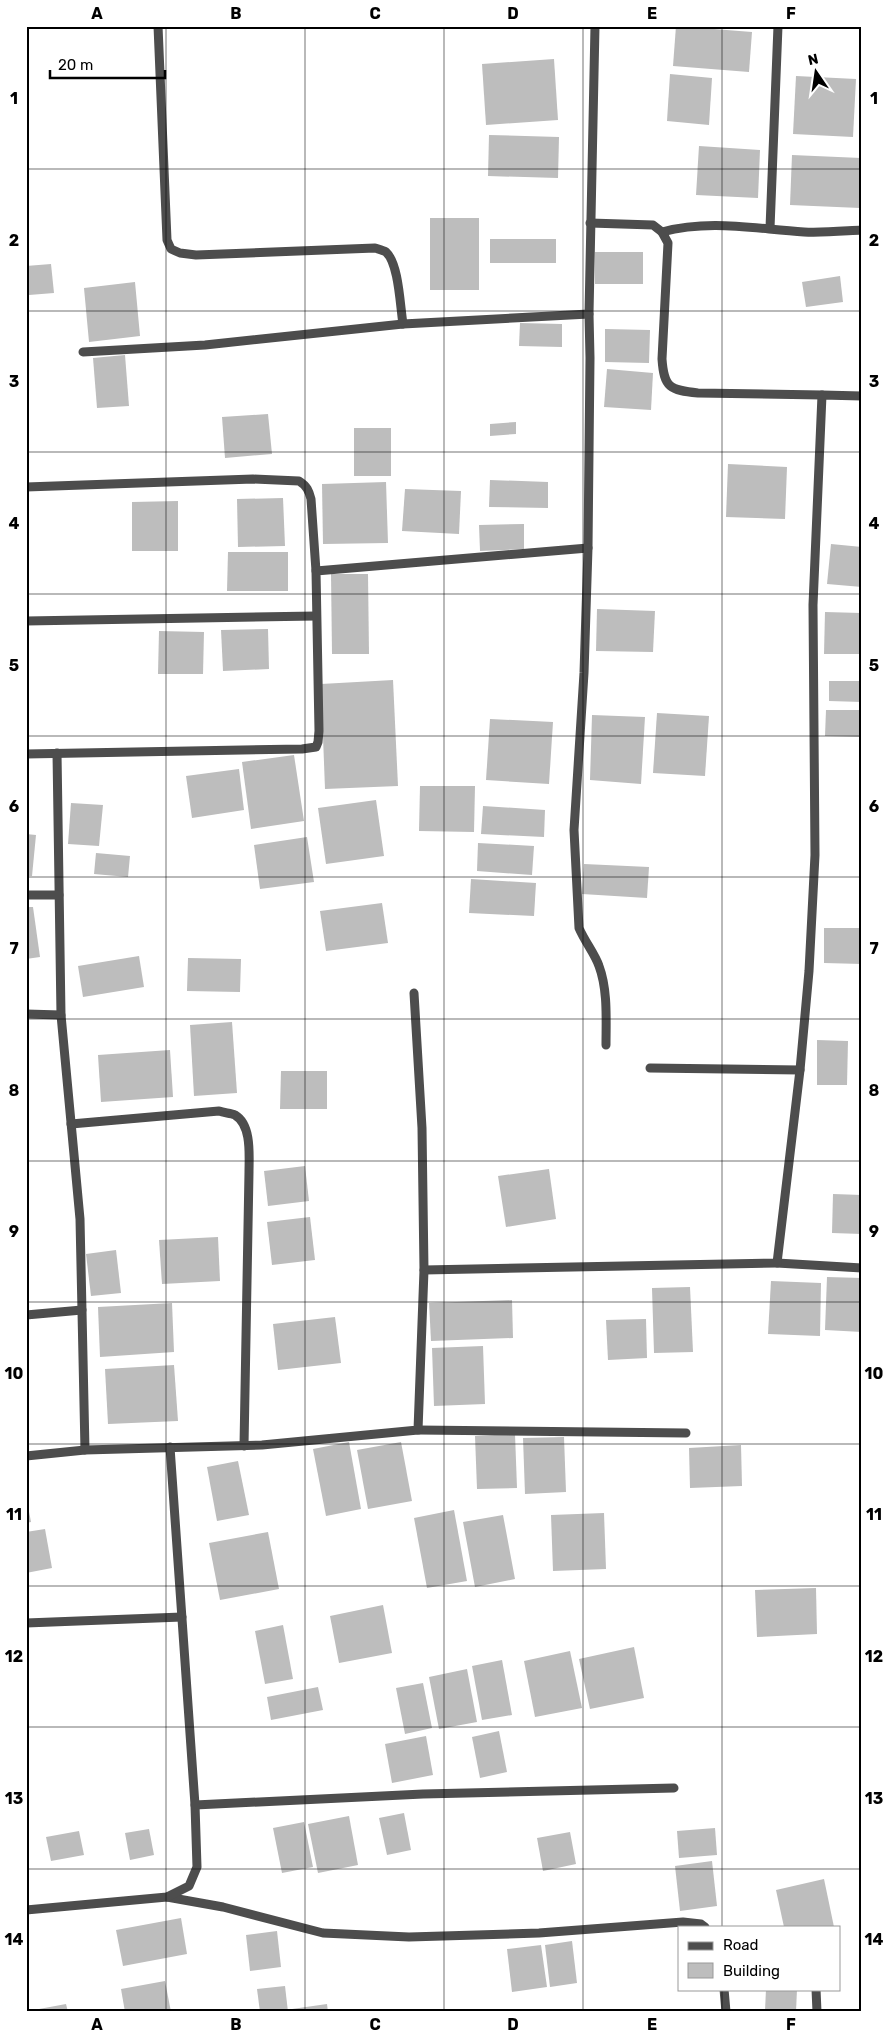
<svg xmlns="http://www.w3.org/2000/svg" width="888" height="2038" font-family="Rubik,sans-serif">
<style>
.building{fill:#bdbdbd}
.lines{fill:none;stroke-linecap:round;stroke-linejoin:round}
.minor{stroke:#4d4d4d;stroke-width:9}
.grid{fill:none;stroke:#000;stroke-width:1;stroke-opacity:0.55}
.neatline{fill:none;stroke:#000;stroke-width:2}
.grid-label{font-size:16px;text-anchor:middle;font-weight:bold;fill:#000}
</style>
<rect width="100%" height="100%" fill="#fff"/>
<g class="building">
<polygon points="676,26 752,32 749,72 673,66"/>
<polygon points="554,59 558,120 486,125 482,64"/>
<polygon points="670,74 712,78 709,125 667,121"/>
<polygon points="796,76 856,79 853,137 793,134"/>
<polygon points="489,135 559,137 558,178 488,176"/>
<polygon points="699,146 760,150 758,198 696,195"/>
<polygon points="792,155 861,158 860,208 790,205"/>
<rect x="430" y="218" width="49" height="72"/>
<rect x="490" y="239" width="66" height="24"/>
<rect x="595" y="252" width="48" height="32"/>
<polygon points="51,264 54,293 29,295 26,266"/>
<polygon points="840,276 843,302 806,307 802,282"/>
<polygon points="135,282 140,336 89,342 84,288"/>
<polygon points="520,323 562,324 562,347 519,346"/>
<polygon points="605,329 650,330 649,363 605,362"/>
<polygon points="125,355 129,406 97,408 93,358"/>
<polygon points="607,369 653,373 651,410 604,407"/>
<polygon points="268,414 272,454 225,458 222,417"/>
<polygon points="516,422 516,434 490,436 490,424"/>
<rect x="354" y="428" width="37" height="48"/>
<polygon points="728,464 787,467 785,519 726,517"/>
<polygon points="490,480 548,482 548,508 489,507"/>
<polygon points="386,482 388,543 323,544 322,484"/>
<polygon points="405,489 461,491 459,534 402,531"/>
<polygon points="283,498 285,546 238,547 237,499"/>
<polygon points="178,501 178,551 132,551 132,502"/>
<polygon points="524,524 524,549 480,551 479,525"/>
<polygon points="831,544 862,547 862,587 827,584"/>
<polygon points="228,552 288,552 288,591 227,591"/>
<polygon points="331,574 368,574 369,654 332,654"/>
<polygon points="597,609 655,611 653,652 596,651"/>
<polygon points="825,612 861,613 860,654 824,654"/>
<polygon points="268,629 269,669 223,671 221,630"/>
<polygon points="159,631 204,632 203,674 158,674"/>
<polygon points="393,680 398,786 325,789 321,684"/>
<polygon points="829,681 862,681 862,702 829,701"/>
<polygon points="826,710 862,710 862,737 825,736"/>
<polygon points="657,713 709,716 705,776 653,773"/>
<polygon points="592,715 645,717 641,784 590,780"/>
<polygon points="490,719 553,722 549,784 486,780"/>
<polygon points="294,755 304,821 251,829 242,762"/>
<polygon points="239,769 244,810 192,818 186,776"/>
<polygon points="420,786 475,786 474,832 419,831"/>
<polygon points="376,800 384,856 326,864 318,808"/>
<polygon points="71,803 103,805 99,846 68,844"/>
<polygon points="483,806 545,810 544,837 481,834"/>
<polygon points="26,834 36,835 32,876 26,876"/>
<polygon points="307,837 314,882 260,889 254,845"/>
<polygon points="478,843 534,846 532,875 477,871"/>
<polygon points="96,853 130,856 128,877 94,874"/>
<polygon points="584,864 649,867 647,898 582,894"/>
<polygon points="471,879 536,883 534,916 469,913"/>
<polygon points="382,903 388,943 326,951 320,911"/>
<polygon points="26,907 33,907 40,957 26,959"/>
<polygon points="824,928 862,928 862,964 824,963"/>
<polygon points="139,956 144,987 83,997 78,966"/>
<polygon points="188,958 241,959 240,992 187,991"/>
<polygon points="232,1022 237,1093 194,1096 190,1025"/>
<polygon points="817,1040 848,1041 847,1085 817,1085"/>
<polygon points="170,1050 173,1097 101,1102 98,1055"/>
<polygon points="281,1071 327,1071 327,1109 280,1109"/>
<polygon points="305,1166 309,1201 268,1206 264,1171"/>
<polygon points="549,1169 556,1219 506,1227 498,1176"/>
<polygon points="833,1194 862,1195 862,1234 832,1233"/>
<polygon points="310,1217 315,1260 272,1265 267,1222"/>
<polygon points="218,1237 220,1281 162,1284 159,1240"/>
<polygon points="116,1250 121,1293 91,1296 86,1254"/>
<polygon points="827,1277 862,1278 862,1332 825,1330"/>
<polygon points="771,1281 821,1283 820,1336 768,1334"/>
<polygon points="690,1287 693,1352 654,1353 652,1288"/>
<polygon points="512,1300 513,1338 431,1341 429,1303"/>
<polygon points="172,1303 174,1352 100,1357 98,1307"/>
<polygon points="335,1317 341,1363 278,1370 273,1324"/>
<polygon points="646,1319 647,1358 608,1360 606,1320"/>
<polygon points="483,1346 485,1404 434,1406 432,1348"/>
<polygon points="174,1365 178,1421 108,1424 105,1369"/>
<polygon points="515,1434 517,1488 477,1489 475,1436"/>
<polygon points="564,1437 566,1492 525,1494 523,1438"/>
<polygon points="349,1442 361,1509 326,1516 313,1449"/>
<polygon points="401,1442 412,1501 368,1509 357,1450"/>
<polygon points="741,1445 742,1486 690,1488 689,1448"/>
<polygon points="238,1461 249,1515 217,1521 207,1467"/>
<polygon points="26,1496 31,1522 26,1523"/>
<polygon points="454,1510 467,1581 427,1588 414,1518"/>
<polygon points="604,1513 606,1569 553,1571 551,1515"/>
<polygon points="503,1515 515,1579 475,1587 463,1522"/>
<polygon points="45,1529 52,1568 26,1573 26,1532"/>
<polygon points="268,1532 279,1589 220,1600 209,1543"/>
<polygon points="816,1588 817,1634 757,1637 755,1590"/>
<polygon points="383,1605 392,1653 339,1663 330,1616"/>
<polygon points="283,1625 293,1679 265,1684 255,1631"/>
<polygon points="634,1647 644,1698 590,1709 579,1659"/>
<polygon points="570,1651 582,1708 535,1717 524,1661"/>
<polygon points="502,1660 512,1715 482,1720 472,1666"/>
<polygon points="467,1669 477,1722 439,1729 429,1677"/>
<polygon points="423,1683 432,1728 405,1734 396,1688"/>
<polygon points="318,1687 323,1710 271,1720 267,1697"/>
<polygon points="499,1731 507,1772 480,1778 472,1737"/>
<polygon points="426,1736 433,1775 392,1783 385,1744"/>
<polygon points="404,1813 411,1850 387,1855 379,1818"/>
<polygon points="349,1816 358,1865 318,1873 308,1824"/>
<polygon points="304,1822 313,1867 282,1873 273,1828"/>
<polygon points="715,1828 717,1855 679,1858 677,1831"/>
<polygon points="149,1829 154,1855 130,1860 125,1833"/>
<polygon points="79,1831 84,1855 51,1861 46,1837"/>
<polygon points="570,1832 576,1864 543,1871 537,1838"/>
<polygon points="712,1861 717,1906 680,1911 675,1866"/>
<polygon points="824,1879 834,1927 784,1927 776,1890"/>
<polygon points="181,1918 187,1954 123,1966 116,1930"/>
<polygon points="277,1931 281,1967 250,1971 246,1935"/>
<polygon points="572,1941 577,1983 550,1987 545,1945"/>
<polygon points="541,1945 547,1987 512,1992 507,1949"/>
<polygon points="165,1981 171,2012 125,2012 121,1989"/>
<polygon points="285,1986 288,2012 260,2012 257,1989"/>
<polygon points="766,1989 797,1989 796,2012 765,2011"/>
<polygon points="66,2004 68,2012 40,2012 39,2009"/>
<polygon points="327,2004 328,2012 293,2012 292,2009"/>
</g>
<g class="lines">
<g class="minor">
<path d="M 158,26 L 167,240 L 171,249 L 180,253 L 196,255 L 375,248 C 378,249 383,250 386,252 C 399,264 400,306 403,324"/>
<path d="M 595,26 L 589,314 L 590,358 L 588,548 L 584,673 L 574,830 L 579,928 C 585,942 595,954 599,966 C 608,990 606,1020 606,1045"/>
<path d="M 590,223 L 653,225 L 662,232 L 668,243 L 662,359 C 664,388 670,390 698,393 L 822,395"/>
<polyline points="770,228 778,26"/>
<path d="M 662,232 C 710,219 755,229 804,232 C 823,233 843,231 862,230"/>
<polyline points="83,352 205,345 403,324 589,314"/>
<path d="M 26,487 L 253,479 L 299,481 C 307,486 309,491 311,499 L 316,571"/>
<polyline points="26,621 316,616"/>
<polyline points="57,753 61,1015 80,1219 85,1450"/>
<polyline points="26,754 302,749 316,747 318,742 319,731 316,571 588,548"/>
<polyline points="26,895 59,895"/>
<polyline points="26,1014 61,1015"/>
<polyline points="650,1068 800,1070"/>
<path d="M 71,1124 L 219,1111 C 224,1113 231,1113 235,1115 C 252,1125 249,1156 249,1172 L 244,1446"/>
<polyline points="777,1263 862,1268"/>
<polyline points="424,1270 777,1263 800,1070 809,971 815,855 813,605 822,395 862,396"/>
<polyline points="26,1315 82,1310"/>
<polyline points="418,1430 686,1433"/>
<polyline points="26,1456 85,1450 262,1445 418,1430 424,1270 422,1128 414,993"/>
<polyline points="26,1623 182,1617"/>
<polyline points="195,1805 423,1794 674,1788"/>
<polyline points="167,1897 223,1907 323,1933 409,1937 539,1933 683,1922 701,1924 705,1927"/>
<polyline points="26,1910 167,1897 189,1886 197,1867 195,1805 170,1447"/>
<polyline points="724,1989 726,2012"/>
<polyline points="816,1989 817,2012"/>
</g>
</g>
<path class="grid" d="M 166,26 L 166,2012M 305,26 L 305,2012M 444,26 L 444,2012M 583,26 L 583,2012M 722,26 L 722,1927M 26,169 L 862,169M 26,311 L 862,311M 26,452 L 862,452M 26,594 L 862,594M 26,736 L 862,736M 26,877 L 862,877M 26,1019 L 862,1019M 26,1161 L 862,1161M 26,1302 L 862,1302M 26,1444 L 862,1444M 26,1586 L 862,1586M 26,1727 L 862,1727M 26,1869 L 862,1869M 722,1989 L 722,2012"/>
<rect width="888" height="2038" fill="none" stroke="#ffffff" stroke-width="55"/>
<rect x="678" y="1926" width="162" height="65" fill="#ffffff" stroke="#999999"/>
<rect x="688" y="1942" width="25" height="8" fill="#4d4d4d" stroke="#999999"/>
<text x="723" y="1950" font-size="15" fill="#000000">Road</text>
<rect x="688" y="1963" width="25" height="15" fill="#bdbdbd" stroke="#999999"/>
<text x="723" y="1976" font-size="15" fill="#000000">Building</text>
<g transform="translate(816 72) rotate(347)" stroke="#ffffff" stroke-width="4" paint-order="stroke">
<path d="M0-4L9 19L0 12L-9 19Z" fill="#000000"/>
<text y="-8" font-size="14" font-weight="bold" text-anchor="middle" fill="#000000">N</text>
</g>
<path d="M50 70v8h115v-8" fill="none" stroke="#000000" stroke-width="2.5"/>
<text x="58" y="70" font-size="15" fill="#000000" stroke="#ffffff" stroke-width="4" paint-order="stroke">20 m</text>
<rect x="28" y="28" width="832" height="1982" class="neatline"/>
<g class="grid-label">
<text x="97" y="19">A</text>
<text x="236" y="19">B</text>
<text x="375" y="19">C</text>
<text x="513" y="19">D</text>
<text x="652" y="19">E</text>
<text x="791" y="19">F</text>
<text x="14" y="104">1</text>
<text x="874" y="104">1</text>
<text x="14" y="246">2</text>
<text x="874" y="246">2</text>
<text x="14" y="387">3</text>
<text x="874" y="387">3</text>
<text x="14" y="529">4</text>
<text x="874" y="529">4</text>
<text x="14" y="671">5</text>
<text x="874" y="671">5</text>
<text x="14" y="812">6</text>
<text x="874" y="812">6</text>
<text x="14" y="954">7</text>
<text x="874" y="954">7</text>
<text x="14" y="1096">8</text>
<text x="874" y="1096">8</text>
<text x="14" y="1237">9</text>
<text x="874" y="1237">9</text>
<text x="14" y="1379">10</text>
<text x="874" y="1379">10</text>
<text x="14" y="1520">11</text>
<text x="874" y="1520">11</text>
<text x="14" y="1662">12</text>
<text x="874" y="1662">12</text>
<text x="14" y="1804">13</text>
<text x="874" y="1804">13</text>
<text x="14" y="1945">14</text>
<text x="874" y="1945">14</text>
<text x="97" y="2030">A</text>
<text x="236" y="2030">B</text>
<text x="375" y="2030">C</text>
<text x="513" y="2030">D</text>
<text x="652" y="2030">E</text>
<text x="791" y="2030">F</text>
</g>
</svg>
